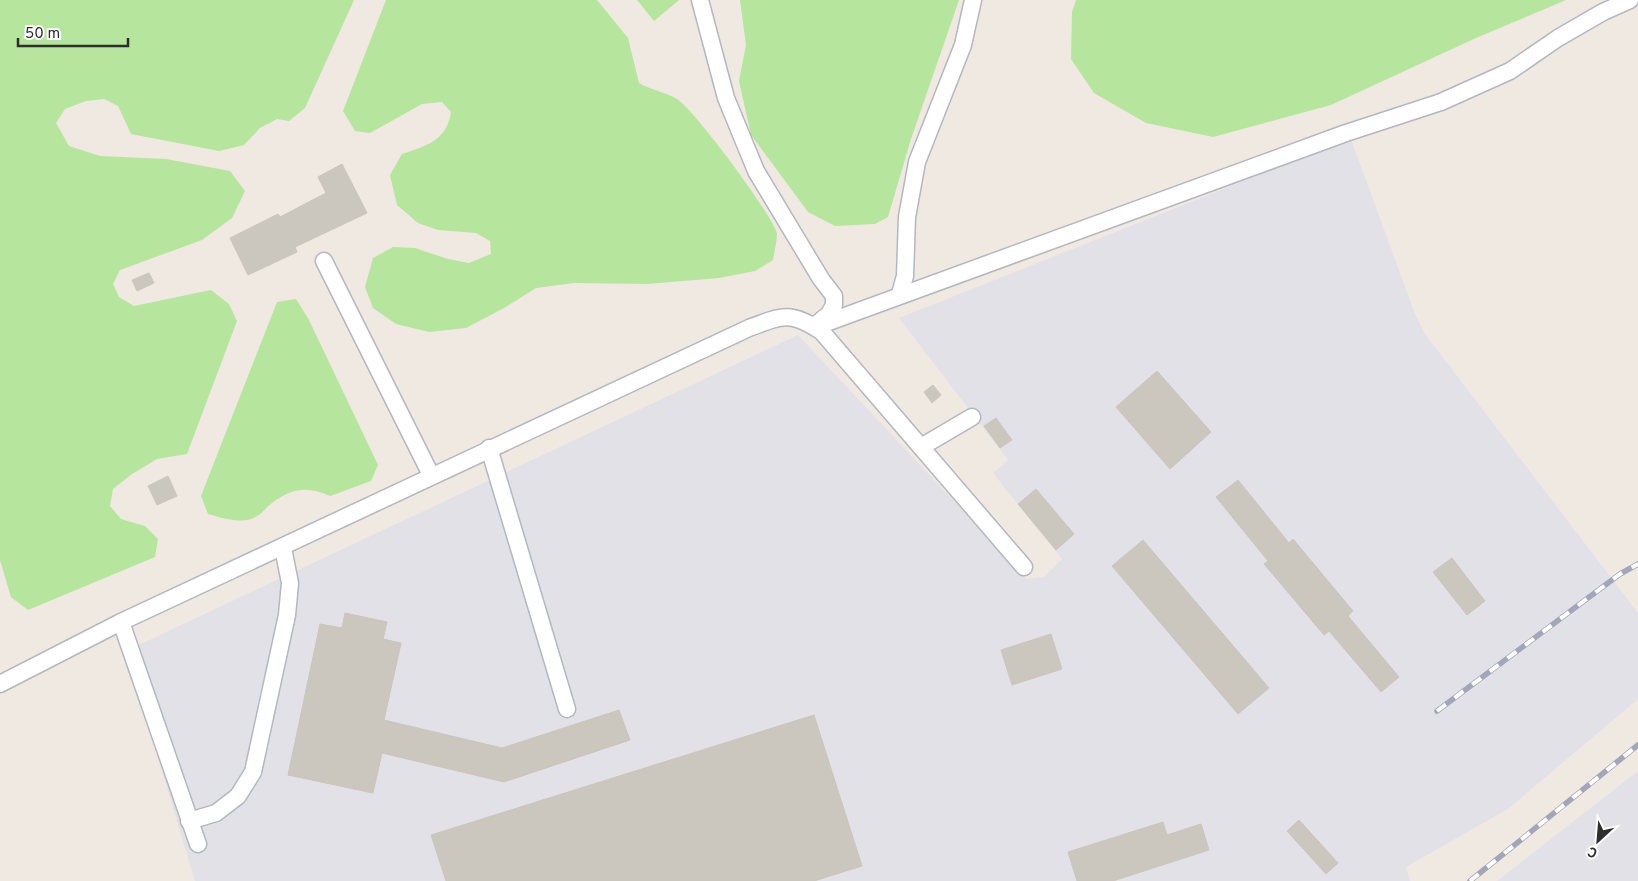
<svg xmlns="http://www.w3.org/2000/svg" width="1638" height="881" font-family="Overpass,sans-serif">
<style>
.industrial{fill:#e3e1e8}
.green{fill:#b6e59e}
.building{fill:#cbc7bf;stroke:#cbc5ba}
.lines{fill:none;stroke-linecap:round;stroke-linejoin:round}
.minor-casing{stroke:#b4b7c1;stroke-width:19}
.minor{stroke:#fff;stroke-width:16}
.rail-casing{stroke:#a3a6b8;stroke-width:5.5}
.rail{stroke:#fff;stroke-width:4;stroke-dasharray:11;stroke-linecap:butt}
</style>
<rect width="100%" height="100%" fill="#efe9e1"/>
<g class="industrial">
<polygon points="1352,142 1415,314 1425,334 1638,613 1638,699 1508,809 1406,867 1410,881 195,881 126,651 798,335 1027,579 1044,577 1062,559 993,473 1008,460 899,318 1322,150"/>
<polygon points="1638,771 1638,881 1497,881"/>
</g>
<g class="green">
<polygon points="0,0 354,0 305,108 289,121 277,119 260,128 244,145 219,151 131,134 118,106 104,99 86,101 65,109 56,123 69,146 100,156 166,159 230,171 245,191 232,218 202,240 120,270 113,284 119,297 134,306 211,290 229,304 237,321 187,454 157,459 132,474 113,489 110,506 121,519 145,526 158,539 155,557 28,610 11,597 0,560"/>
<path d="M 386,0 L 597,0 L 628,38 L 639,83 C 651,90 665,92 677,99 C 693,108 775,218 777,234 C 777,242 774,252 773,260 L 755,271 L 719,278 L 647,284 L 574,283 L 536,288 L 504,308 L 466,328 L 429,332 L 396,324 L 373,308 L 365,287 L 373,258 L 393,247 L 415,248 L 448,259 L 469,263 L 491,254 L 490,241 L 476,233 L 438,230 L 418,223 L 397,205 L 390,175 L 402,154 C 427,146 447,140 451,112 L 442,102 L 422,104 L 370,133 L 355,131 L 343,111 Z"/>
<polygon points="637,0 679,0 654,21"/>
<polygon points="740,0 959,0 911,139 888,217 875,224 835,226 808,212 751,135 739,81 746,45"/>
<polygon points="1076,0 1566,0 1476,38 1331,105 1213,137 1146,123 1094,93 1071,59 1072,12"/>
<path d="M 296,299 L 309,320 L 378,465 L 371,481 L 330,496 C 308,486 292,488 272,503 C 267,506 263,513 257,516 C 244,525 222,518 208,514 L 201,496 L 277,302 Z"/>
</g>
<g class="building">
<polygon points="342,164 367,213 295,247 297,252 248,275 230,238 278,214 280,217 326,193 318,177"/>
<polygon points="149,273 154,283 137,291 132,280"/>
<polygon points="1157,371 1211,432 1170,469 1116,407"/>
<polygon points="933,385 941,395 932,403 924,392"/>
<polygon points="996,418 1012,440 1000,448 984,426"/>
<polygon points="168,476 177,496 157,505 148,486"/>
<polygon points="1238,480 1289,543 1293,539 1353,611 1348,616 1399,677 1381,692 1329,631 1324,635 1264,564 1268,561 1216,497"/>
<polygon points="1036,489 1074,534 1056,550 1018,504"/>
<polygon points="1143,540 1269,688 1238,714 1112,566"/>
<polygon points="1452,558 1485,601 1467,615 1433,572"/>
<polygon points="345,613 387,622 383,639 401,643 384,720 502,748 619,710 630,740 504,782 382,753 373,793 288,775 320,624 342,628"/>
<polygon points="1051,634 1062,669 1012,685 1001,650"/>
<polygon points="814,715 862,866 814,881 446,881 431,835"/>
<polygon points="1299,820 1338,863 1326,874 1287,831"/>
<polygon points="1163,822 1167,835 1201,824 1209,850 1113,881 1077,881 1068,852"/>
</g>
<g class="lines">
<defs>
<g id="minor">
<polyline points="700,0 726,98 756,171 821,279 834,296 834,305 829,314 818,323"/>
<polyline points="324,261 431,475"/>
<polyline points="900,294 905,276 907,217 917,162 963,45 973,0"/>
<polyline points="815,327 1346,133 1441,102 1510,71 1558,38 1603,12 1630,0"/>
<polyline points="921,447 972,417"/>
<polyline points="489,448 567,709"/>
<polyline points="121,622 198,844"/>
<path d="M 0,684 L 121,622 L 749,328 C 783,315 791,311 822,332 L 1024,567"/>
<polyline points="189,821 216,813 238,796 253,772 287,615 290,583 283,548"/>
</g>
</defs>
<use href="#minor" class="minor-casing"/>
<use href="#minor" class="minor"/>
<defs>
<g id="rail">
<polyline points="1437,711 1620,574 1638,564"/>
<polyline points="1470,881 1638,745"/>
</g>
</defs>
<use href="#rail" class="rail-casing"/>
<use href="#rail" class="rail"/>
</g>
<g transform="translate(1598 841) rotate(206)" stroke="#ffffff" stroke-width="4" paint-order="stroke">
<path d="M0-4L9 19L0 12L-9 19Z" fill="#2e2e2e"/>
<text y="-8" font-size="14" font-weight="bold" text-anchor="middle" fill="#2e2e2e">С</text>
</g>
<path d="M18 38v8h110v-8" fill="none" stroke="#2e2e2e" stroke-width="2.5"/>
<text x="25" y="38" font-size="15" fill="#2e2e2e" stroke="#ffffff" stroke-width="4" paint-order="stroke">50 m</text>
</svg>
